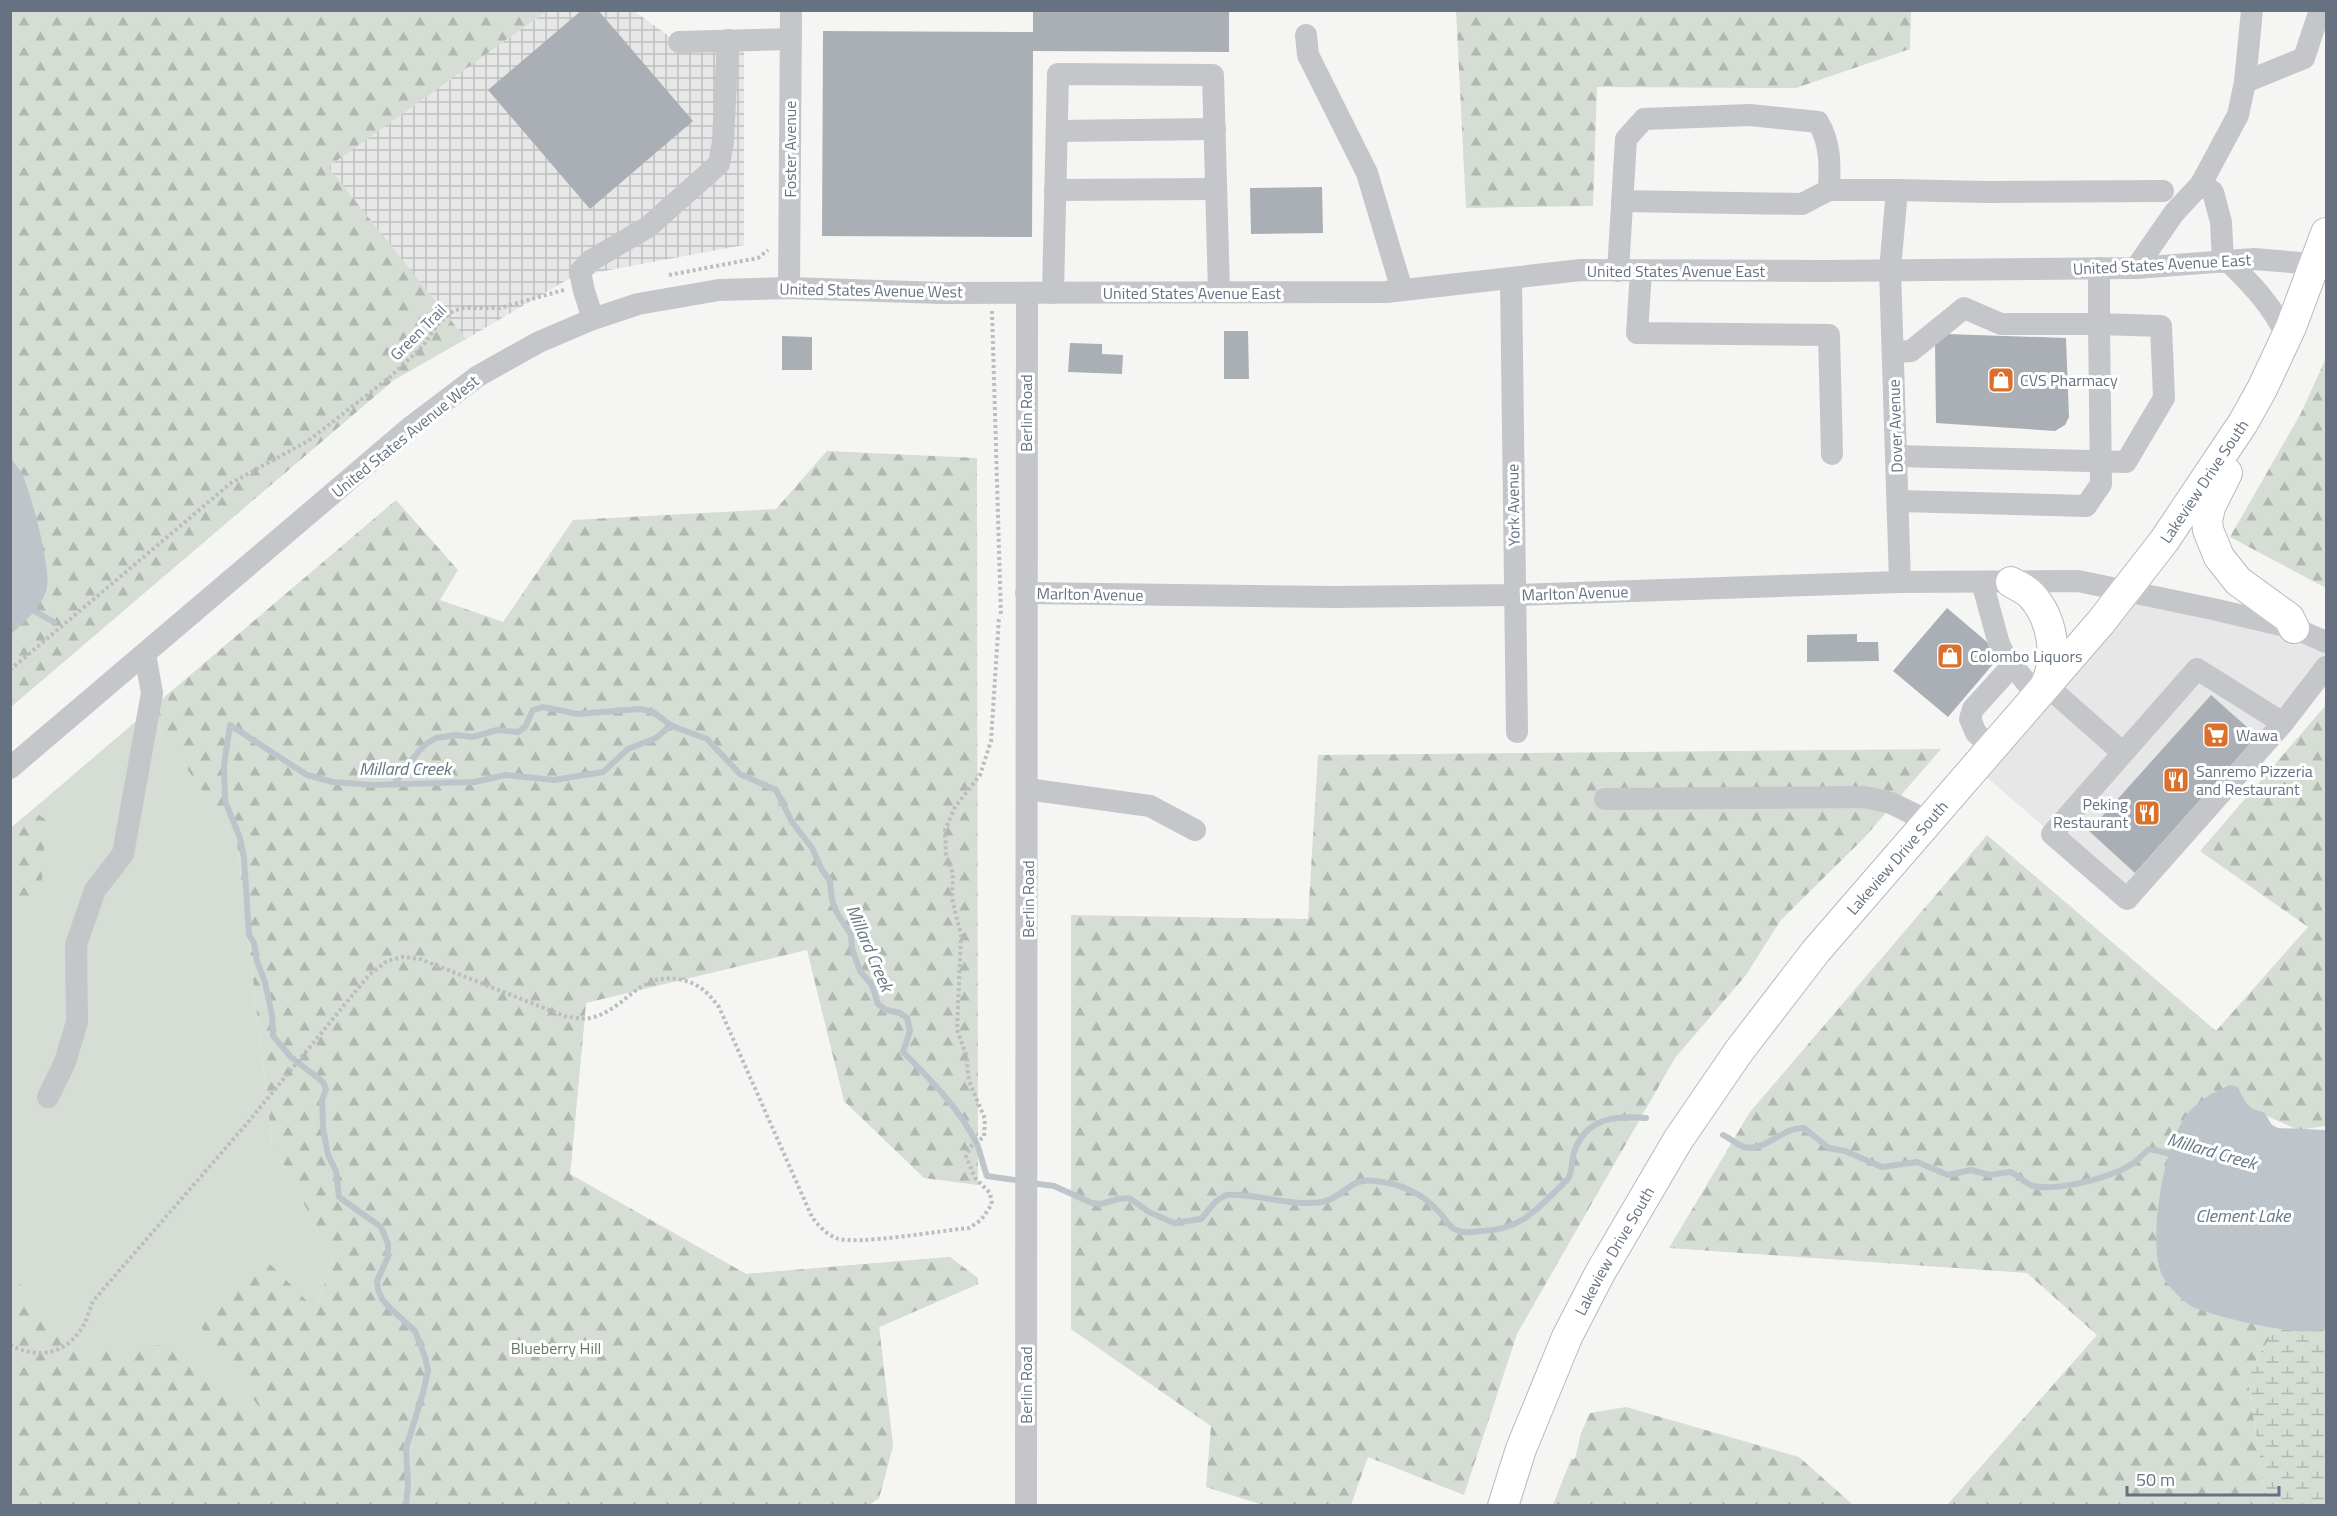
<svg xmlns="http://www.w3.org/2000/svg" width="2337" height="1516" font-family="'Titillium Web',sans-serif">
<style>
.built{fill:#e6e7e6}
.industrial{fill:url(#industrial-grid)}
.green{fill:#d6ddd4}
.forest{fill:url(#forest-firs)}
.wetland{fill:url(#wetland-marsh)}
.water{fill:#bdc5ca}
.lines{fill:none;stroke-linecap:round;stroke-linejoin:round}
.stream{stroke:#bdc5ca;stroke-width:6}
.building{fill:#aaafb6}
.major-casing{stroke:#b7b9bd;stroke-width:32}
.path{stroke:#bbbdbf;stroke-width:4;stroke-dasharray:3 3;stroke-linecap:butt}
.minor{stroke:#c4c6ca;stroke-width:22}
.major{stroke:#fff;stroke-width:30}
.labels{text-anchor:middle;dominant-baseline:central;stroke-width:6;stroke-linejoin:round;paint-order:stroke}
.street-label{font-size:16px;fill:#667282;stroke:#fff}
.poi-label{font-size:16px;fill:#667282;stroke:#fff;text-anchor:start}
.park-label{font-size:16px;fill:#667a65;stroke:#fff}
.water-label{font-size:18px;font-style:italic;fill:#677985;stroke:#fff}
</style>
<defs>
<pattern id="industrial-grid" width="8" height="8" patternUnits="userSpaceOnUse" patternTransform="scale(1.5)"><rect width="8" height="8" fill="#e6e7e6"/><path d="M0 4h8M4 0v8" fill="none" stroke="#bec0c0"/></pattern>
<pattern id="forest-firs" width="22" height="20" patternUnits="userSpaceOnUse" patternTransform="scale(1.5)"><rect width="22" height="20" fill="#d6ddd4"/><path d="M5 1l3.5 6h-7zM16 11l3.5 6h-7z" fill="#b1b8b1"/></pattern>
<pattern id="wetland-marsh" width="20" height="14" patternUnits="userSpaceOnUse" patternTransform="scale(1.5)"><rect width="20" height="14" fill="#d6ddd4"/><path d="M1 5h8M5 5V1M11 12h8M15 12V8" fill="none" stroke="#b1b8b1"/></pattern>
</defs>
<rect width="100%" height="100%" fill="#f5f6f3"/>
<polygon class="built" points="2124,591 2326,642 2326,667 2127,899 1975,767"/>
<polygon class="industrial" points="547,11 634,11 684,47 744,43 744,245 572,277 466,339 327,167"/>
<polygon class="green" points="148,711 237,843 272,1142 333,1260 315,1309 298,1458 586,1003 570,1175 746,1274 950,1257 978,1284 879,1327 893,1446 879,1498 868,1506 11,1505 10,927 41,898 11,828"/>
<g class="forest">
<polygon points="11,11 547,11 328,167 466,339 394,380 11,707"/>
<polygon points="1456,11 1911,11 1910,49 1796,88 1597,87 1593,206 1466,208"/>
<polygon points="2326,358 2326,588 2230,537 2301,413"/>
<polygon points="827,451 977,458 978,1185 924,1178 844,1101 807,950 586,1003 570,1174 746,1274 950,1257 978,1278 978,1284 879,1327 893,1446 879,1498 868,1506 11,1505 10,1237 22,1292 80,1353 171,1344 295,1456 197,1322 266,1260 315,1309 333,1260 272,1142 237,843 148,711 396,500 458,570 440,600 503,622 573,520 776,509"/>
<polygon points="2326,705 2326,1126 2298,1130 2214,1092 2162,1275 2276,1328 2247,1375 2267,1505 1947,1505 2097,1335 2027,1273 1669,1248 1750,1112 1987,835 2216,1031 2308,927 2200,851"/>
<polygon points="1941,749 1864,838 1781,920 1746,975 1675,1058 1517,1334 1464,1495 1368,1457 1351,1505 1263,1505 1206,1487 1211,1426 1071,1329 1071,915 1308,919 1318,755"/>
<polygon points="32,810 46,820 41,898 11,927 11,828"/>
<polygon points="1626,1407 1799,1457 1853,1505 1553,1505 1571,1459 1575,1459 1581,1433 1590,1413"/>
</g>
<polygon class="wetland" points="2326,1323 2326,1505 2267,1505 2247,1375 2276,1328"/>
<g class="water">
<path d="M 11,459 C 15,464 19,468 22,474 C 31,492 51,568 47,587 C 43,606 25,622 11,634 Z"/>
<path d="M 2230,1085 L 2238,1087 C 2245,1102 2247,1109 2264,1112 L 2272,1125 L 2278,1128 L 2326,1130 L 2326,1329 C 2316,1331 2305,1332 2294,1331 C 2273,1329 2204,1315 2188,1304 C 2179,1297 2169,1287 2163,1277 C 2146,1245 2164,1141 2188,1113 C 2198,1101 2215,1091 2230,1085 Z"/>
</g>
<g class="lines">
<g class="stream">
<polyline points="29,608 54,622"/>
<path d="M 394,784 L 419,751 L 426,744 L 436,738 L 456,735 L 473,737 L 497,730 L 518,732 L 525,727 L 533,710 L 543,707 L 578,714 L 640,709 L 653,712 L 672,726 L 707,739 L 740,774 L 776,790 L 792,822 L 812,848 L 822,870 L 830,881 L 832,900 L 837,913 L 851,935 L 852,949 L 860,971 L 872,985 L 878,1004 L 886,1010 L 900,1013 L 907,1018 L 910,1031 L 903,1052 C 930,1079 960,1109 977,1144 C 981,1154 983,1166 987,1176 L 1021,1181"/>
<path d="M 1723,1135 C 1730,1138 1737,1145 1744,1147 C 1765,1152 1783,1127 1804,1128 L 1829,1148 L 1845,1151 L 1882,1167 L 1917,1162 L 1948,1175 L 1971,1170 L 1989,1175 L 2010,1172 C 2019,1175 2025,1184 2033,1186 C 2060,1191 2110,1178 2132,1164 C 2139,1160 2143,1153 2150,1149 L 2175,1155"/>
<path d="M 1031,1183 L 1054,1186 L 1092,1203 L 1101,1204 L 1118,1199 L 1129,1198 L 1149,1212 L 1174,1223 L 1201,1219 L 1216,1201 L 1226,1195 C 1256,1193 1291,1207 1322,1202 C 1344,1198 1349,1177 1375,1181 C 1401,1184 1421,1192 1439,1212 C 1444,1217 1448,1225 1454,1229 C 1463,1234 1472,1232 1481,1231 C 1523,1230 1539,1207 1568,1179 C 1573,1171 1571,1161 1574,1152 C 1586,1118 1615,1115 1646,1118"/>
<polyline points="406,1506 408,1485 406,1448 423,1393 428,1370 425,1357 415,1331 391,1309 382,1299 378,1289 377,1281 388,1257 388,1244 381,1227 339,1197 336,1171 328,1155 323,1128 322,1100 326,1089 323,1082 291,1057 273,1036 272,1015 265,982 257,961 254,943 249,935 244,858 240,838 225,801 224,765 230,725 307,775 333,782 372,785 474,782 506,775 554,780 603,772 628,749 656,738 671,725"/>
</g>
</g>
<g class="building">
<polygon points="582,10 598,10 693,121 590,209 488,90"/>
<polygon points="1033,10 1229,10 1229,52 1033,51 1032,237 822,236 823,31 1033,32"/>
<polygon points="1322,187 1323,233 1251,234 1250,188"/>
<polygon points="1224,331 1248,331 1249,379 1224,379"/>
<polygon points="1947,334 2066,338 2069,417 2065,425 2055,431 1936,423 1935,343"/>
<polygon points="782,336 812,337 812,370 782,370"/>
<polygon points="1070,343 1102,344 1102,354 1123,355 1122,374 1068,372"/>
<polygon points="1947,608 1994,648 1994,663 1948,717 1893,671"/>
<polygon points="1857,634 1857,642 1878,642 1879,661 1807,662 1807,635"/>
<polygon points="2211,695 2257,736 2135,873 2089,831"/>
</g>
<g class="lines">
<defs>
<g id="major">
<polyline points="2227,473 2210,507 2207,521 2208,530 2219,557 2238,581 2289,618 2294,628"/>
<path d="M 2011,582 C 2017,586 2026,589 2031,595 C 2052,617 2059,656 2046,684"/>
<path id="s1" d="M 1503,1506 L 1521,1449 L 1567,1337 L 1600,1273 L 1678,1140 L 1739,1051 L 1816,951 L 2101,622 L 2164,541 L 2243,423 L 2262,389 L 2291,327 L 2326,233"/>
</g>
</defs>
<use href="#major" class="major-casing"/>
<g class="path">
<polyline points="669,275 758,258 768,250"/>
<polyline points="992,311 1001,617"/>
<polyline points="10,670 231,483 308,441 390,377 423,346 437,325 450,313 461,308 500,308 564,290"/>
<path d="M 10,1345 C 35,1358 62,1356 79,1332 C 86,1324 89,1311 93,1301 L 249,1121 L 369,975 L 387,961 L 403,957 L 420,959 L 567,1017 C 574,1017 583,1020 590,1018 C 627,1010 638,970 682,980 C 700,984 708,993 719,1007 L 812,1217 C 818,1225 826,1234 836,1238 C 855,1246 944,1230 969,1228 L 981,1220 L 992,1204 L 990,1193 L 975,1178 L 966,1156 L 972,1145 L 984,1137 L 985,1119 L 969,1081 L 966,1054 L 957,1030 L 961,935 L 952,899 L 953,874 L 946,854 L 945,830 L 955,807 L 980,775 L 991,741 L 999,617"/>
</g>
<g class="minor">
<polyline points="1306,35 1308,55 1367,173 1402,290"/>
<polyline points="679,42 791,39"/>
<polyline points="2245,82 2304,58 2320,10"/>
<polyline points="1057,131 1215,129"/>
<polyline points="2201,184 2238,115 2245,82 2252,10"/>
<polyline points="1055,190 1215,189"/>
<polyline points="1829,190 1897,190 1890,270 1900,582"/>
<polyline points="1897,190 1986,192 2163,191"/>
<path d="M 2229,262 C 2252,285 2273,306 2286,336"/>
<polyline points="2136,268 2174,213 2201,184 2213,192 2221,222 2223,262"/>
<path d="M 1618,271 L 1626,139 L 1644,119 L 1750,115 L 1818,122 C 1831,143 1830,167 1829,190 L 1802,204 L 1622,201"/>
<polyline points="1641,271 1637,333 1829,335 1832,454"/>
<polyline points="1511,278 1517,732"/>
<polyline points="789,288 791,10"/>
<polyline points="1053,293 1058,74 1213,75 1219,292"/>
<polyline points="593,319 584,291 580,272 590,261 648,227 719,164 723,142 728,40"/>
<polyline points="1893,352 1911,351 1964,308 2001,324 2099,324 2101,484 2086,506 1898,501"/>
<polyline points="1896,456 2126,462 2164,398 2161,326 2099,324 2099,268"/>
<polyline points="1982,582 1999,644 2004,654 2037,696"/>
<polyline points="1026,593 1334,597 1514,595 1900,582 2078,581 2213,609 2294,628 2326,642"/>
<polyline points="2046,685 2123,753"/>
<polyline points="2283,723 2197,669 2052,834 2127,899 2283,723 2326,667"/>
<polyline points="1992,747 1976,733 1970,719 1973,709 2012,666"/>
<polyline points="10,768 412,426 478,376 539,342 593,319 638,304 719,290 789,288 941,293 1386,292 1581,270 1824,271 2136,268 2254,259 2326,265"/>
<polyline points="1027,789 1150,806 1195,830"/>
<polyline points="1605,799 1865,797 1891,803 1928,821"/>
<polyline points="48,1097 65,1062 77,1022 76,945 95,890 123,854 152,693 145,654"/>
<polyline points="1026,1506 1027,293"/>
</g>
<use href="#major" class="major"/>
</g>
<defs>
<symbol id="shop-square" viewBox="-11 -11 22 22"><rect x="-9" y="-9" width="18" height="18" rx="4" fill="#db702d" stroke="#fff"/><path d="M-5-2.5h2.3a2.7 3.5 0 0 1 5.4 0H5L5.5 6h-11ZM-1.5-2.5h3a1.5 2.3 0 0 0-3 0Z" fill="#fff"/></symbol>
<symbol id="supermarket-square" viewBox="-11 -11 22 22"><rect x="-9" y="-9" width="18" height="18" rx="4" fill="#db702d" stroke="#fff"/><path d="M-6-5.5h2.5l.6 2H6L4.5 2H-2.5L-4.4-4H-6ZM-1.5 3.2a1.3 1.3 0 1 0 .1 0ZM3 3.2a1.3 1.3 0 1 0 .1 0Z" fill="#fff"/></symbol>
<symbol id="restaurant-square" viewBox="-11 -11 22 22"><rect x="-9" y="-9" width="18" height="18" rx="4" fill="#db702d" stroke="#fff"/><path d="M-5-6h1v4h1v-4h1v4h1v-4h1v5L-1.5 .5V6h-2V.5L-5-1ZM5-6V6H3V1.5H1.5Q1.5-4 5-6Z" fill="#fff"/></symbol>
</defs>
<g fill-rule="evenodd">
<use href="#shop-square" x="1986" y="365" width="30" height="30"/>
<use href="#shop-square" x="1935" y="641" width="30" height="30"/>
<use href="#supermarket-square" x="2201" y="720" width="30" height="30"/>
<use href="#restaurant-square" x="2161" y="765" width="30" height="30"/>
<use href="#restaurant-square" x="2132" y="798" width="30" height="30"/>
</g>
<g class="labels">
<g class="street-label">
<text transform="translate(790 149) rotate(-90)">Foster Avenue</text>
<text transform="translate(2162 264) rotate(-3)">United States Avenue East</text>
<text x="1676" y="271">United States Avenue East</text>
<text transform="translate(871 290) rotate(1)">United States Avenue West</text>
<text x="1192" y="293">United States Avenue East</text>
<text transform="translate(418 332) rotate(-45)">Green Trail</text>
<text transform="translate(1026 413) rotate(-90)">Berlin Road</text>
<text transform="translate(1895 426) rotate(-92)">Dover Avenue</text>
<text transform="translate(405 436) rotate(-39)">United States Avenue West</text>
<text stroke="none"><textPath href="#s1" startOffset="1251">Lakeview Drive South</textPath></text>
<text transform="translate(1513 505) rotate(-91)">York Avenue</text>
<text transform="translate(1575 593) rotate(-2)">Marlton Avenue</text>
<text transform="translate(1090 594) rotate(1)">Marlton Avenue</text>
<text stroke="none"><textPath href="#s1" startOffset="765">Lakeview Drive South</textPath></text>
<text transform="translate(1028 899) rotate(-90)">Berlin Road</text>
<text stroke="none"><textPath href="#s1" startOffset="279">Lakeview Drive South</textPath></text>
<text transform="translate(1026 1385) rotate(-90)">Berlin Road</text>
</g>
<g class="poi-label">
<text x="2020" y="380">CVS Pharmacy</text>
<text x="1970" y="656">Colombo Liquors</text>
<text x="2236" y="735">Wawa</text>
<text x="2196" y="771">Sanremo Pizzeria<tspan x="2196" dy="18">and Restaurant</tspan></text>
<text x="2128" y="804" text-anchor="end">Peking<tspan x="2128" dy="18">Restaurant</tspan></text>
</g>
<g class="park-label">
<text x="556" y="1348">Blueberry Hill</text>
</g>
<g class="water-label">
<text x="405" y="768">Millard Creek</text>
<text transform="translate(870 948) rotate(67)">Millard Creek</text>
<text transform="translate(2212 1151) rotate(16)">Millard Creek</text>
<text x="2243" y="1215">Clement Lake</text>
</g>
</g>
<rect width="2337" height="1516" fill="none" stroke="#667282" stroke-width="24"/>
<path d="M2127 1486v9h152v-9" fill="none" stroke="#667282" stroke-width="3"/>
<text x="2136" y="1486" font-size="18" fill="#667282" stroke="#ffffff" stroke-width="4.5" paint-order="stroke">50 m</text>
</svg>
